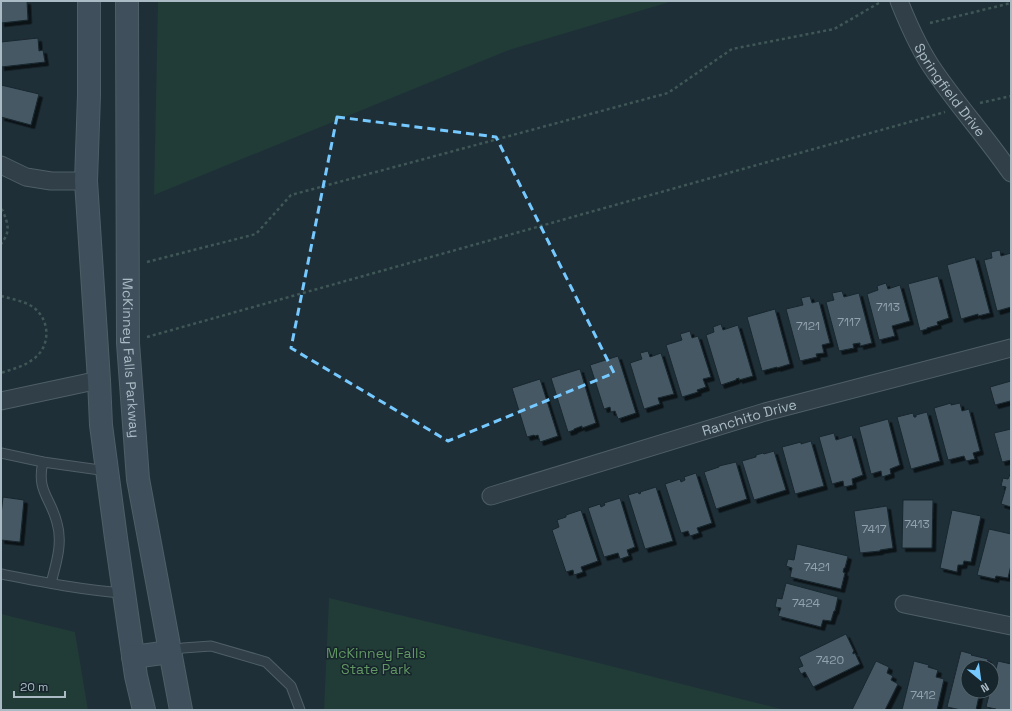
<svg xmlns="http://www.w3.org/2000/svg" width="1012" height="711" font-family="'Space Grotesk',sans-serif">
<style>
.green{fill:#213b37}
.building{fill:#455964;stroke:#19272f;filter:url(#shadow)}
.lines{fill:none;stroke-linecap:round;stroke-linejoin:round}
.lane-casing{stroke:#4f5e67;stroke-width:11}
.street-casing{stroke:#4f5e67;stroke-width:19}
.secondary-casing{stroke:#4f5e67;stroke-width:24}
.path{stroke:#3f5755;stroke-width:2.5;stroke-dasharray:3 3;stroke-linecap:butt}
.lane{stroke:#314048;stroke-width:9}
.street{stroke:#314048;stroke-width:17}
.secondary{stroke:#3f505c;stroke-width:22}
.marked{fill:none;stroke:#76c9ff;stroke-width:3;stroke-dasharray:8 5;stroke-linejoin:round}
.labels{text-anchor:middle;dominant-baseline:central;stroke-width:3;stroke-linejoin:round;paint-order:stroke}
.number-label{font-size:12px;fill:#92a2ae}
.street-label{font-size:14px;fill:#abbbc6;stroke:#17252c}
.park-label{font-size:14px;fill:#619762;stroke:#17252c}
</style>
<defs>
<filter id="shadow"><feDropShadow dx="3.5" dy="3.5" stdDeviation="0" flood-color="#0009"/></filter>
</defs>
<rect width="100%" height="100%" fill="#1e2f38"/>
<g class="green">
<polygon points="158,1 673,1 509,50 154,195"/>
<polygon points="329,598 591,661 785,710 324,710"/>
<polygon points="1,614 75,632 88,710 1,710"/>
</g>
<g class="building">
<polygon points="1,1 27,1 28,20 1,23"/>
<polygon points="38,38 39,51 43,50 45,62 1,67 1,42"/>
<polygon points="1,85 39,94 31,125 1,117"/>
<polygon points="1000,250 1001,256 1011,253 1011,307 997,311 984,260 992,258 991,252"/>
<polygon points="975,257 990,313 978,316 978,314 961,319 947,265"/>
<polygon points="938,276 949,318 937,322 938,325 927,328 927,329 920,331 908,284"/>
<polygon points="886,283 888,289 900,285 910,321 892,326 895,336 879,340 867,294 878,290 877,286"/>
<polygon points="842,291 844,297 859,293 872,343 860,346 860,343 853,344 854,348 839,351 826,302 834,300 832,293"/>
<polygon points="810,296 812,303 819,301 830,343 822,345 824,353 816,354 817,357 800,361 786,309 803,305 801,298"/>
<polygon points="775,309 790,364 777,368 777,367 762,371 747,317"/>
<polygon points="721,324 723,330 738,325 753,376 739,380 739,378 736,379 736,380 721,385 706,335 714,332 713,327"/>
<polygon points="690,331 692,338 698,336 711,377 703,379 706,387 697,390 698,392 682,397 666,345 682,340 680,334"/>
<polygon points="648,351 650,357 661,353 674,394 658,398 660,404 644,409 630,363 642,359 640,353"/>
<polygon points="618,356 636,413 618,419 615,411 611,412 610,407 604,409 590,365"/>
<polygon points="580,369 596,423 582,428 582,426 574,429 574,430 568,432 551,378"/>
<polygon points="540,379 558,436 540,442 538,435 535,436 534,435 527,437 512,388"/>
<polygon points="1011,381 1011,406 1010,401 995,405 990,387"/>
<polygon points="951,403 951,405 960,403 962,411 969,409 980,451 973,453 975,459 966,461 964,456 948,460 934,408"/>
<polygon points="927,412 940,461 911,469 897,417 913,413 914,417 916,417 916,415"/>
<polygon points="888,419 900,465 890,469 891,474 882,477 881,471 871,474 859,427"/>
<polygon points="1011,429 1011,460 1002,462 994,433"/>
<polygon points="834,433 836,440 852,435 863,475 852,479 853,485 844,487 843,481 832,484 819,437"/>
<polygon points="811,441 824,486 795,494 782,447 801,442 801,444"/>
<polygon points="774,451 786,490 754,500 742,461 756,457 756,455 763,453 764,454"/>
<polygon points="736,462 747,499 716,509 704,472 719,467 719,466"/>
<polygon points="1011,472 1011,507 1001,504 1006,487 1001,486 1003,478 1008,479"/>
<polygon points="696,473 712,523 697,528 699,533 690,536 688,531 681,533 665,484 680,479 681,482 685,480 684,477"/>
<polygon points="656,487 673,541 645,549 628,495 638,492 639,494 641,493 640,492"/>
<polygon points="3,497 24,500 20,542 1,540 1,515"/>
<polygon points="620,498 635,547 627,550 629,556 620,559 618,553 604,557 588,508 600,504 601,507 605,505 604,503"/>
<polygon points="903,500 933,500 932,548 902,548"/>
<polygon points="887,506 893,548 880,550 880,551 860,553 854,511"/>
<polygon points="581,510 598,561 581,567 583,572 574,575 573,570 566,572 552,530 559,527 557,520 566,517 566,515"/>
<polygon points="952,510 981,516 971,562 964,561 963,565 958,565 957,572 940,568"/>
<polygon points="989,529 1011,534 1011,565 1008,578 996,576 995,579 977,575"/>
<polygon points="797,544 848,556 845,568 844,568 843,572 845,573 841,589 790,577 792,568 786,566 788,559 794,560"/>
<polygon points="786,583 838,597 835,611 834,611 831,621 823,620 821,627 778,616 781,608 775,607 777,598 782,599"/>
<polygon points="846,634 854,651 853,652 853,654 855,653 860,664 813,687 805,672 801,674 798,668 803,666 799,657"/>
<polygon points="961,651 972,654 971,655 988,659 986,667 968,667 968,691 980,691 976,710 961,710 947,707"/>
<polygon points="876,661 889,667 887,673 893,676 891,680 898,684 885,710 852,710"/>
<polygon points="914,661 929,665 928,667 938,670 936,677 944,679 937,710 902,710"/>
<polygon points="998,661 1011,664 1011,710 996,710 996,709 986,707 990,691 992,691 992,684"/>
</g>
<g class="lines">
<defs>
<g id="lane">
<polyline points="1,453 43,462 107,471"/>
<path d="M 43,462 C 36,491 51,498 57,523 C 63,543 56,564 51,583"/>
<path d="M 1,574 C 42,582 82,590 124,593"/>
<polyline points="170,652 183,648 211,646 266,662 291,686 300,710"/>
</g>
<g id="street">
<path id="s1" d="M 899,1 C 909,26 920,51 935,72 C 959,107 987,138 1011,173"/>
<polyline points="1,165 26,177 51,181 86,181"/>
<polyline points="1,401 99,380"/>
<path id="s2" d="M 491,496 L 765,412 L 1011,348"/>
<polyline points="904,604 1011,626"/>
</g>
<g id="secondary">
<polyline points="89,1 89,95 86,181 99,380 101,425 116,538 136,676 144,710"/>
<path id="s3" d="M 127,1 L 128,343 L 138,479 L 181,710"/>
<polyline points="133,657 170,652"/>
</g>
</defs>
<use href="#lane" class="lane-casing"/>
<use href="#street" class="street-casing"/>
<use href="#secondary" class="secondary-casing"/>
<g class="path">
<polyline points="930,23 1011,3"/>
<polyline points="980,103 1011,96"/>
<path d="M 1,209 L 3,211 C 8,225 11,231 1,244"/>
<polyline points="147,262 256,234 291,195 668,93 732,49 834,29 879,3"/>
<path d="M 1,296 C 12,299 24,301 33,307 C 51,320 51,348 32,360 C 23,367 12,369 1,373"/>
<polyline points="147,337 945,112"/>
</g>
<use href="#lane" class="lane"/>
<use href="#street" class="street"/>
<use href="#secondary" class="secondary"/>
</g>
<path class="marked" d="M 337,117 L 496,137 L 614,373 L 448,441 L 291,348 Z"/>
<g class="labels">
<g class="number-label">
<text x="888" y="307">7113</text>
<text x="849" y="322">7117</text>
<text x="808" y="326">7121</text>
<text x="917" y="524">7413</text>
<text x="874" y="529">7417</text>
<text x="817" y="567">7421</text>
<text x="806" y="603">7424</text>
<text x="830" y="660">7420</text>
<text x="923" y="695">7412</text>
</g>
<g class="street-label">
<text stroke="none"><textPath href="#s1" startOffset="103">Springfield Drive</textPath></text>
<text stroke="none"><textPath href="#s3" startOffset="357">McKinney Falls Parkway</textPath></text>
<text stroke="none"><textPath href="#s2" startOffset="270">Ranchito Drive</textPath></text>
</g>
<g class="park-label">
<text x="376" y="653">McKinney Falls<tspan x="376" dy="16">State Park</tspan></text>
</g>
</g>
<rect width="1012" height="711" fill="none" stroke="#abbbc6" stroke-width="4"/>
<g transform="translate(980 679) rotate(151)"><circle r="19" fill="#17252c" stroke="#52616a"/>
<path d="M0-3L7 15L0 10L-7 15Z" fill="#76c9ff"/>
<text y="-6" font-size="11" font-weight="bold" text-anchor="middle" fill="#abbbc6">N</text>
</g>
<path d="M14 691v6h51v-6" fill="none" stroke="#abbbc6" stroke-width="2"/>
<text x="20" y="691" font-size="12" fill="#abbbc6" stroke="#17252c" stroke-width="3" paint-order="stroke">20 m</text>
</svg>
